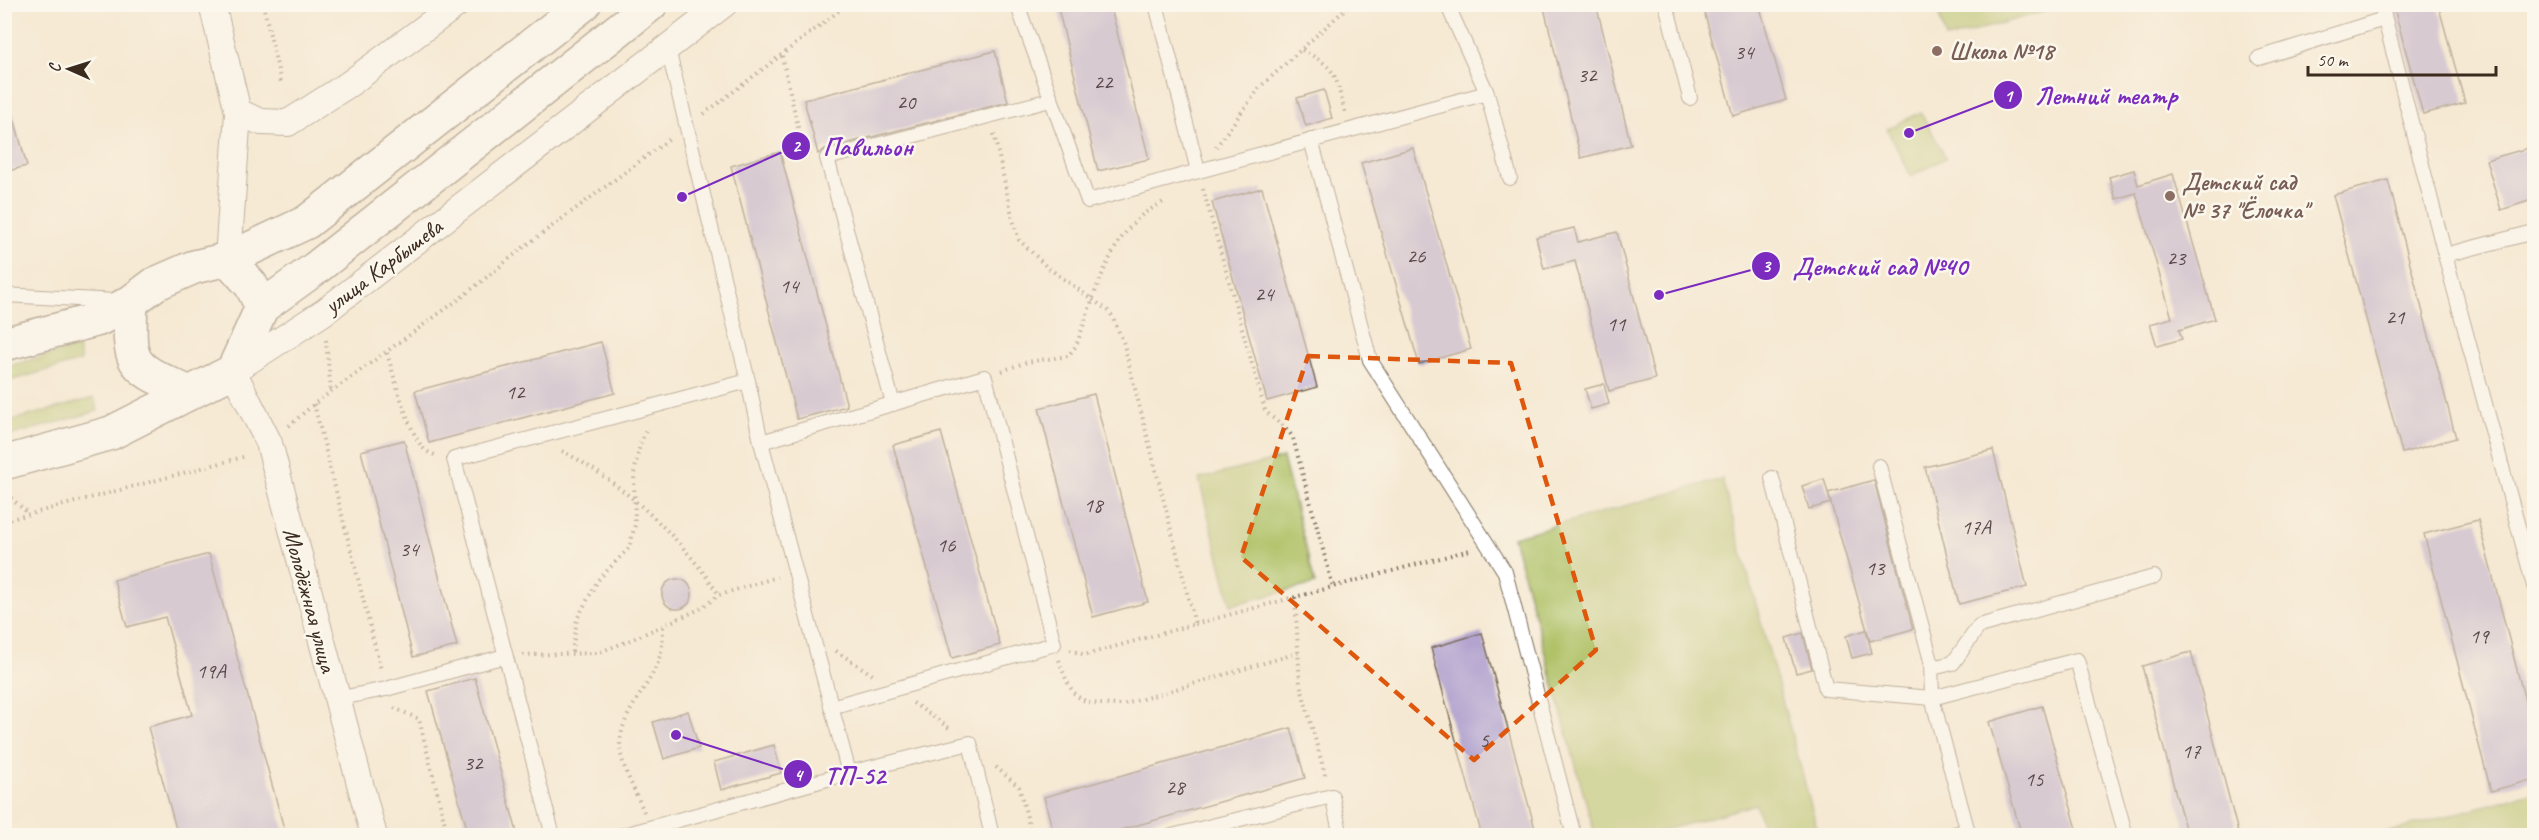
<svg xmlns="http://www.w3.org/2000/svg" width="2539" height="840" font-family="Caveat,sans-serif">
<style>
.green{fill:#adc064;stroke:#747541;stroke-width:1.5}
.building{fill:#b3a4cf}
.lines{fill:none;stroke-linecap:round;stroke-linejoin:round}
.lane-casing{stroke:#7c6d5d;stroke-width:16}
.street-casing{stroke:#7c6d5d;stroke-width:28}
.secondary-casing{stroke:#7c6d5d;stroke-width:36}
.path{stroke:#7c6d5d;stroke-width:4;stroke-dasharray:1.5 4.5;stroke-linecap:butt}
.lane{stroke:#fff;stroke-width:14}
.street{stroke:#fff;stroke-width:26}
.secondary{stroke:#fff;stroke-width:33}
.marked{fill:none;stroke:#df570d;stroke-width:4.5;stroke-dasharray:12 8;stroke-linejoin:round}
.education-dot{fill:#8d6e63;stroke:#fbf7ec;stroke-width:2}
.labels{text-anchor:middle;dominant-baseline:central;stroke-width:5;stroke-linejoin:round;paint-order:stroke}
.number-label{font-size:21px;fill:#59484a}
.education-label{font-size:24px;font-weight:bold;fill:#785e54;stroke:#fbf7ec;text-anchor:start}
.street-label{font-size:24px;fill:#3b2a1e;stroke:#fbf7ec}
.leader{fill:none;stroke:#7b2cbf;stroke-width:2}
.callout-dot{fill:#7b2cbf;stroke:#fbf7ec;stroke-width:2}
.mark-label{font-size:18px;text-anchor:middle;font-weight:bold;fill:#fff}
.callout-label{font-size:26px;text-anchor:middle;font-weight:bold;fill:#7b2cbf;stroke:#fbf7ec;stroke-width:5;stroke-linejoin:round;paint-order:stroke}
</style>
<rect width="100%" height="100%" fill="#fbf7ec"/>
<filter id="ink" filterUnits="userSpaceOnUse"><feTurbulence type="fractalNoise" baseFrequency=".0167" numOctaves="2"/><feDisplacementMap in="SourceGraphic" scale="12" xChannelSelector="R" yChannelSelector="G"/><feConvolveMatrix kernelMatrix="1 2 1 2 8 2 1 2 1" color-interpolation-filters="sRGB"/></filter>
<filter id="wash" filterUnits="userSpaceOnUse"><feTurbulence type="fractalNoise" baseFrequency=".008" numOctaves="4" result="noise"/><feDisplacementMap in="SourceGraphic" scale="24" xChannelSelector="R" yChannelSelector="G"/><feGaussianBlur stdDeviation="1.35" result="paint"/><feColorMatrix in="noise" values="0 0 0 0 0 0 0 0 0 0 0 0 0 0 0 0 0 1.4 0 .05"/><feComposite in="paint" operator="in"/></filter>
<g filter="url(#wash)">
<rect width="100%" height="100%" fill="#f5e9d3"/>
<g class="green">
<polygon points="1936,5 1936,4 2067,5 1946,39"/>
<polygon points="1921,112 1946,158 1911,176 1887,129"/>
<polygon points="78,347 81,361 5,382 5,367"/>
<polygon points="94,398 98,411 5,437 5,422"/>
<polygon points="1283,458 1315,584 1231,605 1199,479"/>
<polygon points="1722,479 1819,835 1765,835 1756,804 1648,835 1595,835 1513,537"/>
<polygon points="2534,792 2534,835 2378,835"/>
</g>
<g id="blocks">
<g class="building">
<polygon points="1057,4 1110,4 1149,159 1098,171"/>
<polygon points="1543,4 1596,4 1631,145 1581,158"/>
<polygon points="1702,4 1759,4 1786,100 1733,116"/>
<polygon points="2393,4 2438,4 2465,103 2423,114"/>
<polygon points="995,51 1008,102 825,149 818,154 804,100"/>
<polygon points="1324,90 1332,118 1306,126 1297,98"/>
<polygon points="11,107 27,166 4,172 4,108"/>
<polygon points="2535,146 2535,199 2501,210 2486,160"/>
<polygon points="1413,148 1471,349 1419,364 1361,163"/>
<polygon points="780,152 847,406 797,419 731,166"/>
<polygon points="2134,170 2138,185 2173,174 2215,319 2179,330 2182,339 2157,346 2150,324 2172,318 2136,193 2116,199 2109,177"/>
<polygon points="2388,180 2456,438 2402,453 2333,195"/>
<polygon points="1262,188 1317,387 1267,401 1212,202"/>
<polygon points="1574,228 1578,242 1617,232 1655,379 1609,391 1575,261 1544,269 1536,237"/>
<polygon points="601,342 615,393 429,443 415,391"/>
<polygon points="1604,384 1609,404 1591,409 1585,389"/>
<polygon points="1094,394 1148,602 1093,617 1039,408"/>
<polygon points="941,432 1000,645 952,658 893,445"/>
<polygon points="404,440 457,646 413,657 361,451"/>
<polygon points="1993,450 2027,587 1959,604 1925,467"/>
<polygon points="1824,479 1831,503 1809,509 1802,486"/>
<polygon points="1874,480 1913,629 1870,641 1828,493"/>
<polygon points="2478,520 2535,739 2535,779 2491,791 2424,534"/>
<polygon points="209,554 286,836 178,836 148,727 192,715 165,617 127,627 114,580"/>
<circle cx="677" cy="594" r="15"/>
<polygon points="1866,630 1872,653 1852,658 1846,636"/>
<polygon points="1482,633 1537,836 1482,836 1431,648"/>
<polygon points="1803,633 1812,669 1796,673 1786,638"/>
<polygon points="2191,652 2239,836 2187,836 2142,666"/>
<polygon points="475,678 518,836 469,836 428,691"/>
<polygon points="2042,706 2079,836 2022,836 1989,722"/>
<polygon points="688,711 699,748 664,759 653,722"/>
<polygon points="1291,728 1305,778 1099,836 1054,836 1044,797"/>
<polygon points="774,745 781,773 721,790 714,762"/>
</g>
</g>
</g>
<g filter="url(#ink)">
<use href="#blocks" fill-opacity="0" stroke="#7c6d5d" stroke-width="1.5"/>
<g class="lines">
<defs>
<g id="lane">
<polyline points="1017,4 1088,201 1487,93"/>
<polyline points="1156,4 1198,171"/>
<polyline points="1447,4 1487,93 1510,178"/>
<polyline points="1666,4 1690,98"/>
<polyline points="2381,4 2445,255"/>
<polyline points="668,49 748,381"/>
<polyline points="2259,58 2384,19"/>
<polyline points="1311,140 1370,360 1505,572 1574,836"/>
<polyline points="2534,232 2445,255 2534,586"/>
<polyline points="4,295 116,301"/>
<polyline points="893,404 827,158 1050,100"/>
<polyline points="761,442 985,377 1054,644 831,707"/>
<polyline points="1772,478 1826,689 1932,698 1931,661 1879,466"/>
<polyline points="1932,668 1953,663 1979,626 2154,577"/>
<polyline points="336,699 386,689 505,656"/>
<polyline points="553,836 454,459 748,381 761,442 849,773"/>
<polyline points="620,836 849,773 970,743 992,836"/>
<polyline points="1172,836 1332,796 1341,836"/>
<polyline points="1948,836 1968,830"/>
<polyline points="1969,836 1932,698 2077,660 2126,836"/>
</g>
<g id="street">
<polyline points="212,4 238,112 228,259"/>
<polyline points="238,112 261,122 288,123 349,84 457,4"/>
<polyline points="374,836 269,443 233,371 324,312 724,4"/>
</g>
<g id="secondary">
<polyline points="228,259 251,285 262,307"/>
<path d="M 131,302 C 128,369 130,365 189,393"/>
<polyline points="4,344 99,319 131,302 155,284 194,267 228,259 307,222 584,4"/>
<polyline points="4,463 111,433 233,371 262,307 316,268 651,4"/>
</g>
</defs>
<use href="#lane" class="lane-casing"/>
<use href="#street" class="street-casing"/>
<use href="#secondary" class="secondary-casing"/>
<g class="path">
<polyline points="263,4 281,83"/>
<path d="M 1302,50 C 1339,69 1334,74 1345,112"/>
<polyline points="782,56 802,145 809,155"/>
<polyline points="704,114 848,4"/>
<polyline points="994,134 1013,220 1019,240 1047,267 1110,312 1123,341 1195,624 1085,655 1070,650"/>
<polyline points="1216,147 1260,87 1351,4"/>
<path d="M 1203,189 L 1265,410 C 1274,421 1286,425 1293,438 L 1333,587"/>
<polyline points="326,340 331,392"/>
<path d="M 387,353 C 394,376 409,435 425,450 C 429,453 434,455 438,456"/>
<path d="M 1002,371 L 1027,362 L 1068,356 L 1076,346 C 1091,306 1106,246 1140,217 C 1146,211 1155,207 1163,202"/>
<polyline points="314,404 381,670"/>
<polyline points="289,426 314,404 462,297 524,247 671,138"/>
<path d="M 562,451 C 621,481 683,539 719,595"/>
<polyline points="11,498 29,514"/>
<polyline points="4,521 247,456"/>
<polyline points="1295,597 1300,684 1326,778"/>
<polyline points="1195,624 1470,550"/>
<polyline points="836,651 873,675"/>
<polyline points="572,652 577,619 598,580 629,548 635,525 634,474 640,444 647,428"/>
<polyline points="523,655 597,653 626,642 700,609 719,595 777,577"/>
<path d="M 1059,660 C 1073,702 1079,704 1122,705 L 1298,653"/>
<polyline points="913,703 949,728"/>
<polyline points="394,708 419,719 448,836"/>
<polyline points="996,767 1019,787 1032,836"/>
<path d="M 644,812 C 637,794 620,765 620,746 C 620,716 644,693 656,667 C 662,654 663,640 663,626"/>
</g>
<use href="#lane" class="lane"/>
<use href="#street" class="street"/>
<use href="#secondary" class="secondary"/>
</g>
</g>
<path d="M0 0H2539V840H0ZM 1308,356 L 1511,363 L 1596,650 L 1474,760 L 1241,557 Z" fill="#f5e9d3" fill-opacity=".55" fill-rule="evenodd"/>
<path class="marked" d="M 1308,356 L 1511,363 L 1596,650 L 1474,760 L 1241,557 Z"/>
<g class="education-dot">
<circle cx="1937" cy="51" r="6"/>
<circle cx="2170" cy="196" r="6"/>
</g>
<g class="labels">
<g class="number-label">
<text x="1744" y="52">34</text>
<text x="1587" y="75">32</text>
<text x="1103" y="82">22</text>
<text x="906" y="102">20</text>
<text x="1416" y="256">26</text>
<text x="2176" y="258">23</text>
<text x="789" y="286">14</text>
<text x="1264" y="294">24</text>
<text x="2395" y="317">21</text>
<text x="1616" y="324">11</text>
<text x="515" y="392">12</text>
<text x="1093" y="505">18</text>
<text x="1976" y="527">17А</text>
<text x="946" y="545">16</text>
<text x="409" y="549">34</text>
<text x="1875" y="568">13</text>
<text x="2479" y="636">19</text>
<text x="211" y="671">19А</text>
<text x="1484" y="740">5</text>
<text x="2191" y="751">17</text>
<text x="473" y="763">32</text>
<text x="2034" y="779">15</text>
<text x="1175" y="787">28</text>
</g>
<g class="education-label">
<text x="1949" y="51">Школа №18</text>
<text x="2182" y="182">Детский сад<tspan x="2182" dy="28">№ 37 "Ёлочка"</tspan></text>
</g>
<g class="street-label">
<text transform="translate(383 266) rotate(-37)">улица Карбышева</text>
<text transform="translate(310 600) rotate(75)">Молодёжная улица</text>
</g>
</g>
<path class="leader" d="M1909 133L2008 95M682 197L796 146M1659 295L1766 266M676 735L798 774"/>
<g class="callout-dot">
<circle cx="1909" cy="133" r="6"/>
<circle cx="682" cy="197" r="6"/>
<circle cx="1659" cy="295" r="6"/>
<circle cx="676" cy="735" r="6"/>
<circle cx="2008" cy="95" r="15"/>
<circle cx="796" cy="146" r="15"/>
<circle cx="1766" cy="266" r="15"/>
<circle cx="798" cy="774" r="15"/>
</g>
<g class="mark-label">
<text x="2008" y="102">1</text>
<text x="796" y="152">2</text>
<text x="1766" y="272">3</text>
<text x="798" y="781">4</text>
</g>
<g class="callout-label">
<text x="2106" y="104">Летний театр</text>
<text x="868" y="155">Павильон</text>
<text x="1880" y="275">Детский сад №40</text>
<text x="855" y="784">ТП-52</text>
</g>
<rect width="2539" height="840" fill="none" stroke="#fbf7ec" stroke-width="24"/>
<g transform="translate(69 69) rotate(273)" stroke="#fbf7ec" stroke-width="4.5" paint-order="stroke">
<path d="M0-4.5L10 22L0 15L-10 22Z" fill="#3b2a1e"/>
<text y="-9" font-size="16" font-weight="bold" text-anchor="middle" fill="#3b2a1e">С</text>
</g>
<path d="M2308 66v9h188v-9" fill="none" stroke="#3b2a1e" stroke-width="3"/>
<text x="2317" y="66" font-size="18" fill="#3b2a1e" stroke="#fbf7ec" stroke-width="4.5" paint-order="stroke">50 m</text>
</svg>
